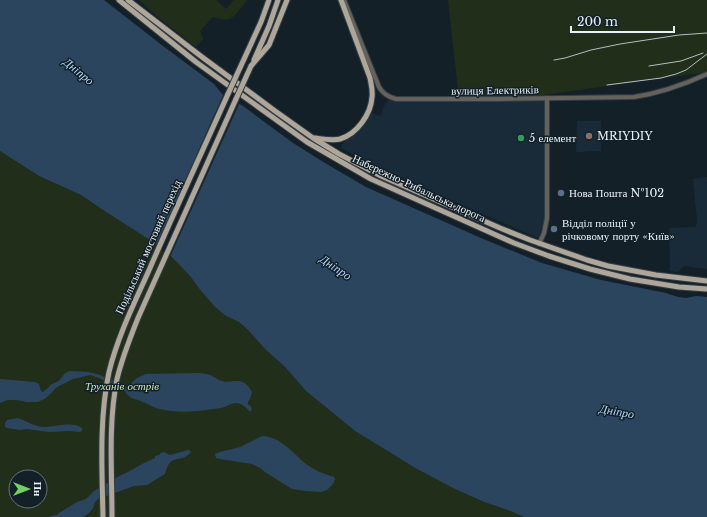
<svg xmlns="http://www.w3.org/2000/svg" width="707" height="517" font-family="'Libre Baskerville',serif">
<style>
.built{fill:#192b38}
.green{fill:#212e19;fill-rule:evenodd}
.water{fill:#2b455f}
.pier{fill:#142028}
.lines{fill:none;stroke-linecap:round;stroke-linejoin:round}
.minor-casing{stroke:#323d45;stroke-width:6}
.major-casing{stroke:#323d45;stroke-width:7}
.minor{stroke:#65615b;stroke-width:4}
.major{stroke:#aea699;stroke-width:5}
.rail{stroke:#b4bdc4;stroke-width:1}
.major-bridge-casing{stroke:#323d45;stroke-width:7;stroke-linecap:butt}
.major-bridge{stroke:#aea699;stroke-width:5}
.education-dot{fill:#8d6e63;stroke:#142028;stroke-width:1.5}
.leisure-dot{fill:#2e9e5b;stroke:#142028;stroke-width:1.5}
.service-dot{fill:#5c6f8a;stroke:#142028;stroke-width:1.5}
.labels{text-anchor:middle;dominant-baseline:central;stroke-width:3;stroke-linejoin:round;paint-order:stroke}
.street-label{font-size:11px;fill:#e8f0f7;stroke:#142028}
.poi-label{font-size:11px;fill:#e8f0f7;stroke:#142028;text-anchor:start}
.park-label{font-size:11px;font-style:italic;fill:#c5eab1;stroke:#142028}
.water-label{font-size:12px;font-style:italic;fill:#afd5fc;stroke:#142028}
</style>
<rect width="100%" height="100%" fill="#142028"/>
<g class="built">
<polygon points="546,99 545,220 538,238 448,199 364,160 341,148 347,136 368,112 380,116 385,104 389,100 457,101"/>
<polygon points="577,121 601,121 601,151 585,151 585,152 576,152"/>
<polygon points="707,177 707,269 684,266 678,272 670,271 669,228 696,227 697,220 693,179"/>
</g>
<g class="green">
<path d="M 139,0 L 216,0 L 226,9 L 234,0 L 247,0 C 243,5 235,18 229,19 C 224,21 218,18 213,17 L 200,31 L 203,39 L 196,47 L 159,18 Z"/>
<polygon points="448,0 707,0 707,72 543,95 459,98"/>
<path d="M 0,151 L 39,176 L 81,195 L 106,212 L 114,217 L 156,244 L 168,253 L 190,276 L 201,291 L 215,307 L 226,316 L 239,322 L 247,329 L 265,349 L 285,367 L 306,391 L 355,431 L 417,469 L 453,488 L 484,502 L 508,510 L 524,517 L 0,517 ZM 16,477 L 40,477 L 40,501 L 16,501 Z"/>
</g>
<g class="water">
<polygon points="0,0 104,0 163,46 214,84 222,94 243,106 293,143 325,163 366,187 481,238 542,263 601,280 666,293 678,297 686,298 696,296 707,297 707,517 524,517 508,510 484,502 453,488 417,469 355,431 306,391 285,367 265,349 247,329 239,322 226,316 215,307 201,291 190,276 168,253 156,244 114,217 106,212 81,195 39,176 0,151"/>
<path d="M 70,371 L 89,372 L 100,375 L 127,387 L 137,378 L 146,374 L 198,373 C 203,373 209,374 214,377 C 215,377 218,380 219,380 C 233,386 241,373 252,392 L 250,399 L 248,402 L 248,404 L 252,408 L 251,411 L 249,411 C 246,407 241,403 236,403 C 231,403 226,407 221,408 C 201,411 180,414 160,409 C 154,408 148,404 143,402 C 135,398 130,400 125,391 L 99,378 L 90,375 L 73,379 L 57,387 L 46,398 L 38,402 L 27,402 L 16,400 L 8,400 L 0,403 L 0,379 L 35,382 L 39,384 L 41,391 L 43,392 L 49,387 L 50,385 L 59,381 L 65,373 Z"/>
<path d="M 18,418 C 27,421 35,427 45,427 C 56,427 72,421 82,428 L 82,431 L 80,432 L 69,431 L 49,432 L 27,429 L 19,430 L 7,428 L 5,427 L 5,423 L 7,420 Z"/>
<path d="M 262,436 C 281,437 292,452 306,464 C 314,470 324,474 334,477 L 335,479 L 333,484 L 327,490 L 321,492 L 305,491 L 292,489 L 265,472 L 260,468 L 252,464 L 220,459 L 216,458 L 215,454 L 220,452 L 240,447 Z"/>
<path d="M 188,450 L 189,450 L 191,452 C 180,465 171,451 165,474 L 147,485 L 134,486 L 98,499 L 95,502 L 93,508 L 89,513 L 83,517 L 48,517 L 51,516 L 57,515 L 59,513 L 77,502 L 86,499 L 94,491 L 121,475 L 126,473 L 144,463 L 155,458 L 155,456 L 159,455 L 161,453 L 164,452 L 170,455 Z"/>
</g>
<polygon class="pier" points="224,93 240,102 170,257 156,246"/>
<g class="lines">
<defs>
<g id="minor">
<path d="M 344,0 L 379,87 C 383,94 388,97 396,99 L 499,99 L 634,97 C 660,93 683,85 707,74"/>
<polyline points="539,244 544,233 547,218 547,98"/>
</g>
<g id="major">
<polyline points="119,0 196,62 307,142 371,179 514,243 549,256 590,269 630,279 679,287 707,289"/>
<polyline points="128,0 202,57 275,111 313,138 339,154 381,176 500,228 530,240 587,260 608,266 656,275 707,281"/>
<polyline points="254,60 269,26 278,0"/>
<polyline points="251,66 269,45 287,0"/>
<path d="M 315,138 C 323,139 332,141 340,139 C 357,134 371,114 372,97 C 373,90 371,84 370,78 L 341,0"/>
<path d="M 103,517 C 102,469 99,419 109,372 C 118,335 135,302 150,268 C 175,210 202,152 228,94"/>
<path d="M 112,517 C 112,471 108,424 117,379 C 122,358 130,338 138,318 L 236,99"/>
</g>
</defs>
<use href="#minor" class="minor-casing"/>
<use href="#major" class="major-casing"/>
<use href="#minor" class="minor"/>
<use href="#major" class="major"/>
<g class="rail">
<polyline points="554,60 565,58 591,50 620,44 679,35 707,33"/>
<polyline points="649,66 681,61 703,53"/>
<polyline points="607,85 661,78 676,74 686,70 707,54"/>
</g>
<defs>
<g id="major-bridge">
<polyline points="228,94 261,22 269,0"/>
<polyline points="236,99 251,66"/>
</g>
</defs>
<use href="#major-bridge" class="major-bridge-casing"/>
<use href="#major-bridge" class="major-bridge"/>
</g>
<circle class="education-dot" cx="589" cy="136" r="4"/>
<circle class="leisure-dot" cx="521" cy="138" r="4"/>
<g class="service-dot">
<circle cx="561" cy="193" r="4"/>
<circle cx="554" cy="229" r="4"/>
</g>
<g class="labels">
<g class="street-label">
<text transform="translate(495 90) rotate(-1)">вулиця Електриків</text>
<text transform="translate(419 188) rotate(25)">Набережно-Рибальська дорога</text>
<text transform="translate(148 247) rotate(-66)">Подільський мостовий перехід</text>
</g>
<g class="poi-label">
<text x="597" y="136">MRIYDIY</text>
<text x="529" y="138">5 елемент</text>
<text x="569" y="193">Нова Пошта №102</text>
<text x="562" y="223">Відділ поліції у<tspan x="562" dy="13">річковому порту «Київ»</tspan></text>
</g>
<g class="park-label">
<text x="122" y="386">Труханів острів</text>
</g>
<g class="water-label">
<text transform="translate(79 71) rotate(39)">Дніпро</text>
<text transform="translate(336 267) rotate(34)">Дніпро</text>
<text transform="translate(617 411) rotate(10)">Дніпро</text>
</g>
</g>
<g transform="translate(28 489) rotate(90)"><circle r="19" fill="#142028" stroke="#69737b"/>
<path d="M0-3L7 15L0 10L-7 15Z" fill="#6ed360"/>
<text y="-6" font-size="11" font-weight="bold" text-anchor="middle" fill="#e8f0f7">Пн</text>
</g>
<path d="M571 26v6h103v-6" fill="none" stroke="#e8f0f7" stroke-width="2"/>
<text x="577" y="26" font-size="12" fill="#e8f0f7" stroke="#142028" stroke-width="3" paint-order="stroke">200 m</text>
</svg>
